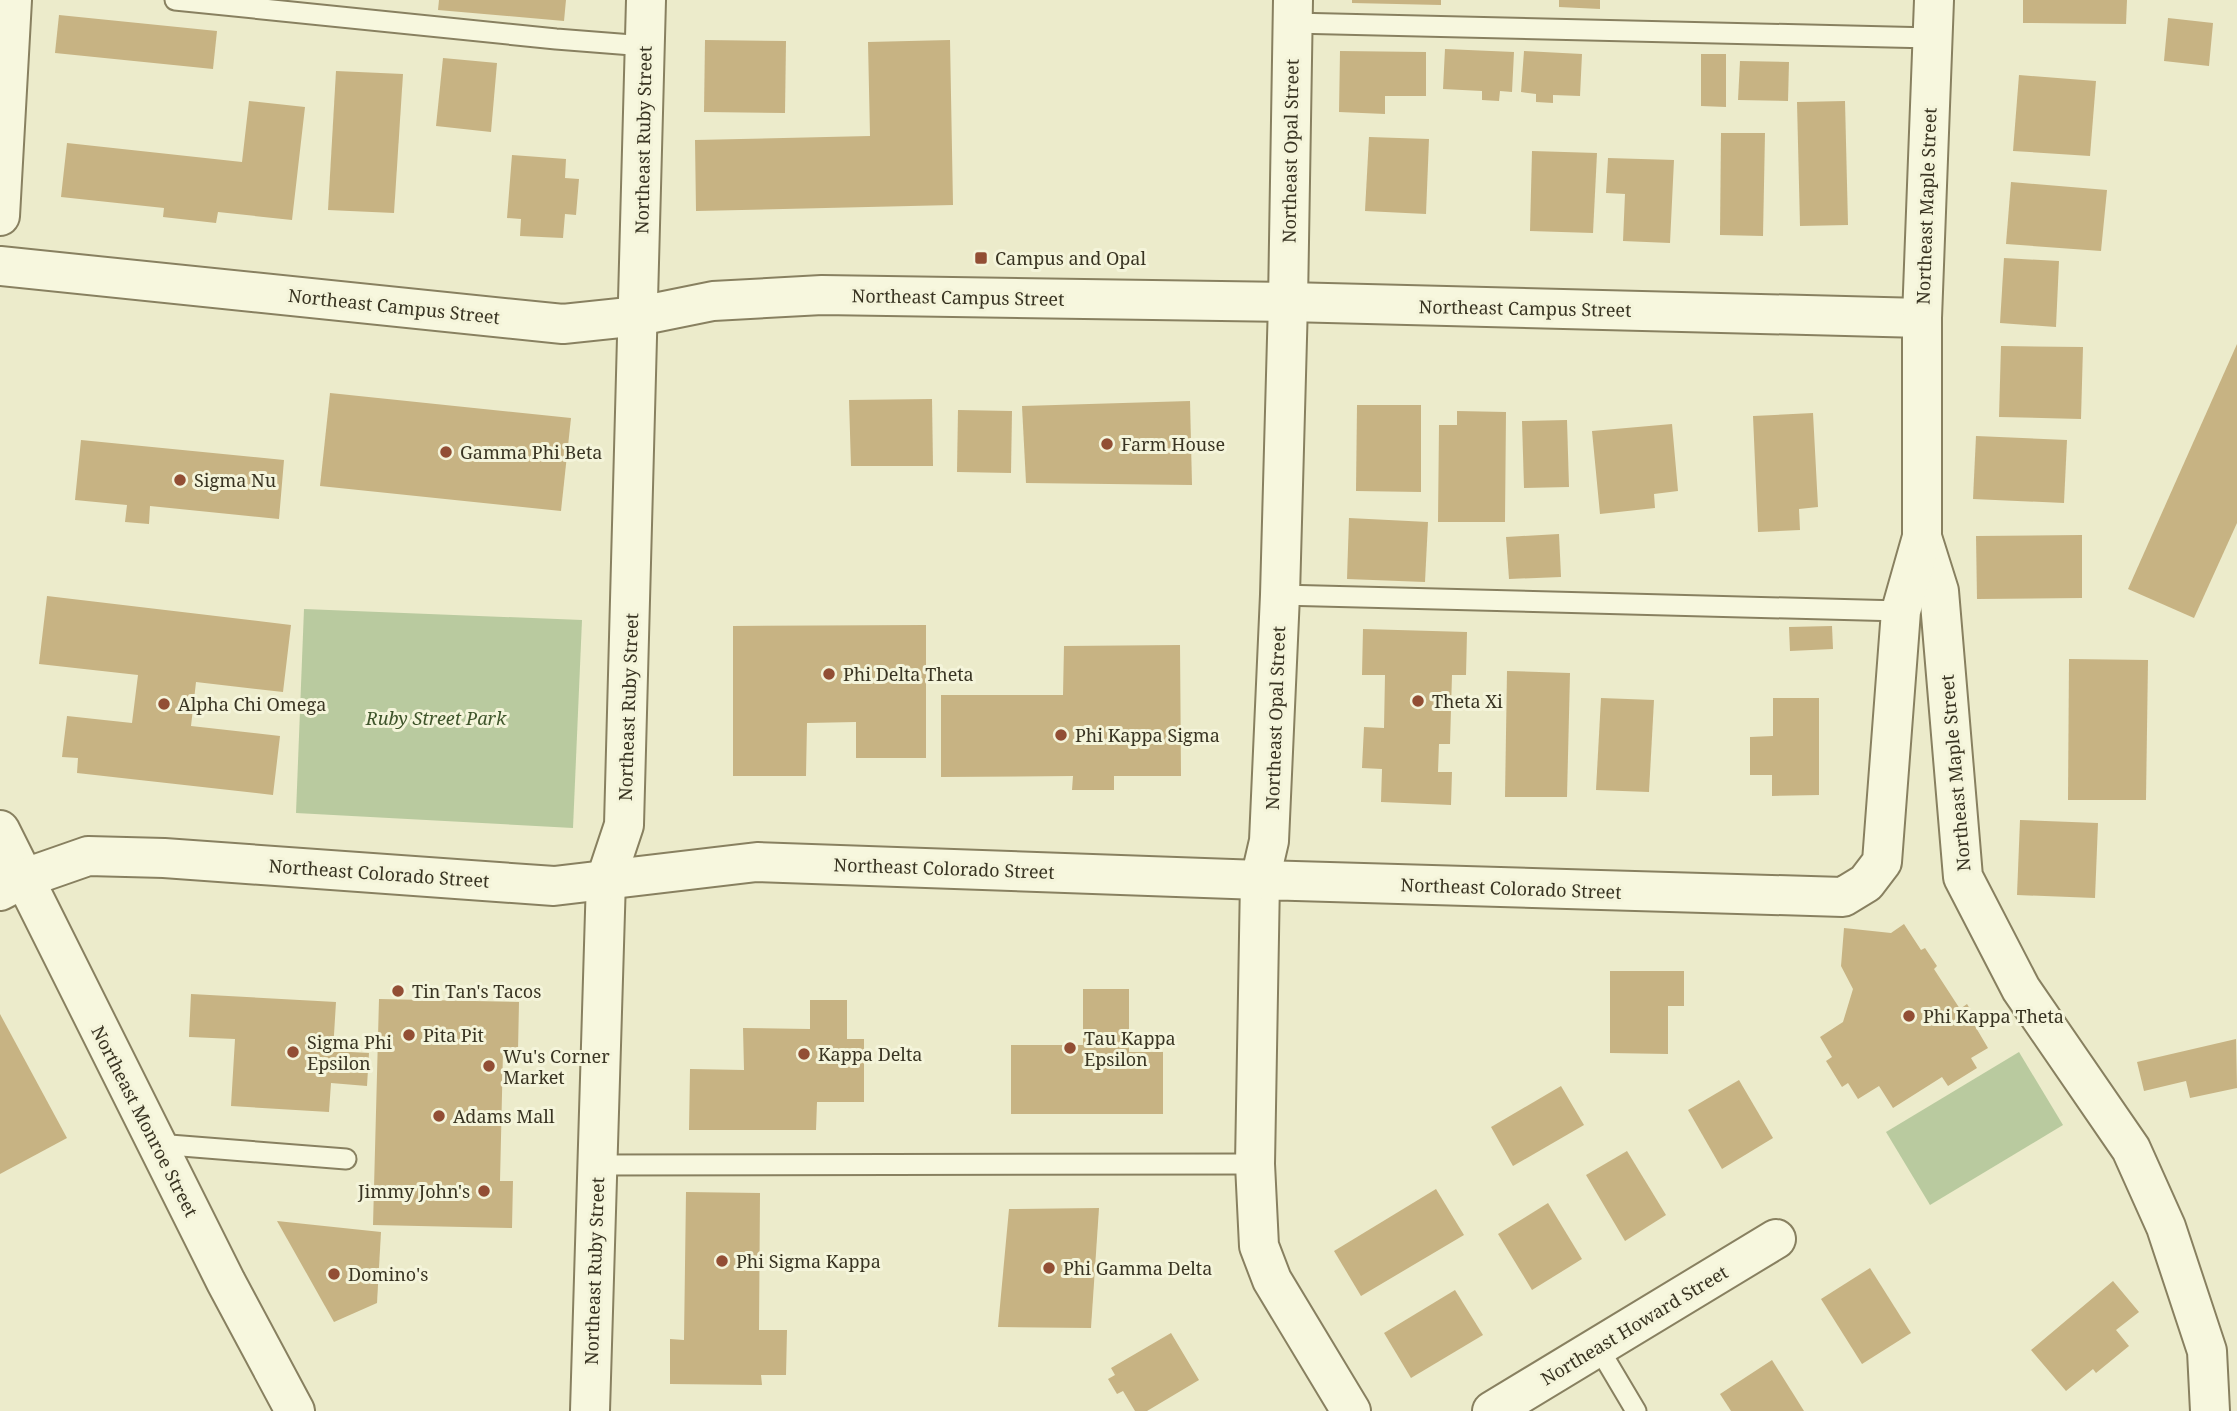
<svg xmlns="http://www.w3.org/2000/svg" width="2237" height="1411" font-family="'Noto Serif',serif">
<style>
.green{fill:#b9ca9f}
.building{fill:#c7b383}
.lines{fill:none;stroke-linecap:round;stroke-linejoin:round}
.service-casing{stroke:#888060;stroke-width:23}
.minor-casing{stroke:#888060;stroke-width:42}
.tertiary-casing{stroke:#888060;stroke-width:42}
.service{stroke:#f7f7de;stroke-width:19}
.minor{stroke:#f7f7de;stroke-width:38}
.tertiary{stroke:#f7f7de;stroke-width:38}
.poi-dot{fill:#924e34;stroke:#f4f4da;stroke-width:2.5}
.labels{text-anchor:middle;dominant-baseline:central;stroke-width:6;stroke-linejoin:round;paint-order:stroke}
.street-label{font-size:18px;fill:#393422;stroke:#f4f4da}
.poi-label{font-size:18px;fill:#393422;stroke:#f4f4da;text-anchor:start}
.park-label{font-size:18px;font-style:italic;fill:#3e542a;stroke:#f4f4da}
</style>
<rect width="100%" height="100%" fill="#ecebcb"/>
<g class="green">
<polygon points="304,609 582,620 573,828 296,813"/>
<polygon points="2019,1052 2063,1125 1930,1205 1886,1132"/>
</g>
<g class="building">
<polygon points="439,0 566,0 564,21 438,10"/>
<polygon points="1352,0 1441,0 1441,5 1352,3"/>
<polygon points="1559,0 1600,0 1600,9 1559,7"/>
<polygon points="2023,0 2127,0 2126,24 2023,23"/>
<polygon points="59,15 217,31 213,69 55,53"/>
<polygon points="2168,18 2213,23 2209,66 2164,61"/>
<polygon points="705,40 786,41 785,113 704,112"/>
<polygon points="950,40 953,205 696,211 695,140 870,136 868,42"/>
<polygon points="1445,49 1514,52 1512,92 1500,91 1499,101 1482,100 1482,91 1443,89"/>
<polygon points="1340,51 1426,52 1426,96 1385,96 1385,114 1339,112"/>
<polygon points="1524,51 1582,54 1580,96 1553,95 1553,103 1536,102 1536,94 1521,92"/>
<polygon points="1701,54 1726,54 1726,107 1701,106"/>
<polygon points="443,58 497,63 491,132 436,126"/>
<polygon points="1740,61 1789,62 1788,101 1738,100"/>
<polygon points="336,71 403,74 394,213 328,210"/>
<polygon points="2019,75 2096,81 2090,156 2013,151"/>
<polygon points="249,101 305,107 292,220 218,212 216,223 163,217 164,208 61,197 67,143 242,162"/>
<polygon points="1845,101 1848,225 1800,226 1797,102"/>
<polygon points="1721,133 1765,133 1763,236 1720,235"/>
<polygon points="1369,137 1429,139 1426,214 1365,211"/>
<polygon points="1532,151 1597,153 1593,233 1530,231"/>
<polygon points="512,155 566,159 565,178 579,179 576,215 565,214 563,238 520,236 521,219 507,218"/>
<polygon points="1608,158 1674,160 1670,243 1623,241 1625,194 1606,193"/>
<polygon points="2011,182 2107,190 2101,251 2006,244"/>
<polygon points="2004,258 2059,261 2056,327 2000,323"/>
<polygon points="2237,344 2237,523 2194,618 2128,589"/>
<polygon points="2001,346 2083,347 2081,419 1999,417"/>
<polygon points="330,393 571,418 561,511 320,486"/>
<polygon points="932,399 933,466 851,466 849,400"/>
<polygon points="1190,401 1192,485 1026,483 1022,406"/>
<polygon points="1357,405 1421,405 1421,492 1356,491"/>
<polygon points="958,410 1012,411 1011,473 957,472"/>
<polygon points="1457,411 1506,412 1505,522 1438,522 1439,425 1457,425"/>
<polygon points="1813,413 1818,507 1799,509 1800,530 1758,532 1753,416"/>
<polygon points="1567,420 1569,487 1524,488 1522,421"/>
<polygon points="1672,424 1678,491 1654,494 1655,508 1600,514 1592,431"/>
<polygon points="1976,436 2067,440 2064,503 1973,499"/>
<polygon points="81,440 284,460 279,519 150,506 149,524 125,522 127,505 75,500"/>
<polygon points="1349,518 1428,522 1425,582 1347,579"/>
<polygon points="1559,534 1561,577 1509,579 1506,537"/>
<polygon points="2082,535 2082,598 1977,599 1976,536"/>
<polygon points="47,596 291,625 283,692 196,682 191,726 280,736 273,795 77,773 78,758 62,757 67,716 132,723 138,675 39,664"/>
<polygon points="926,625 926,758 856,758 856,722 807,723 806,776 733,776 733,626"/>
<polygon points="1832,626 1833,649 1790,651 1789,627"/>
<polygon points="1363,629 1467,632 1466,675 1452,675 1450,744 1439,744 1438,772 1452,772 1451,805 1381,802 1382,769 1362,768 1364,727 1384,728 1385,675 1362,675"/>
<polygon points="1180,645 1181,776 1114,776 1114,790 1072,790 1073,776 941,777 941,695 1063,695 1064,646"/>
<polygon points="2069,659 2148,660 2146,800 2068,800"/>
<polygon points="1507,671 1570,673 1567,797 1505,797"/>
<polygon points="1601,698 1654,700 1649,792 1596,790"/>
<polygon points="1773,698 1819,698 1819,795 1772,796 1772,775 1750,775 1750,737 1773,736"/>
<polygon points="2020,820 2098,823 2095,898 2017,895"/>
<polygon points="1904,924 1921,950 1925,948 1937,966 1934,969 1960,1009 1967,1004 1979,1024 1975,1026 1988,1048 1971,1058 1977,1068 1948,1086 1942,1077 1893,1108 1879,1086 1858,1099 1848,1083 1842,1087 1826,1061 1832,1057 1820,1037 1843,1022 1853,989 1841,966 1844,928 1891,933"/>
<polygon points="1610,971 1684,971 1684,1006 1668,1006 1668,1054 1610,1053"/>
<polygon points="1083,989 1129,989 1129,1052 1163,1052 1163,1114 1011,1114 1011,1045 1083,1045"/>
<polygon points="191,994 336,1002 333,1051 369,1053 367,1086 331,1083 329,1112 231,1106 235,1039 189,1037"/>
<polygon points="379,999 519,1002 518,1051 503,1051 500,1181 513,1181 512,1228 373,1225"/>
<polygon points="810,1000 847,1000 847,1039 864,1039 864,1102 817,1102 816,1130 689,1130 690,1069 744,1070 743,1028 810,1029"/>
<polygon points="0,1014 67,1138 0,1174"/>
<polygon points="2236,1039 2237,1088 2190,1098 2186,1081 2144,1091 2137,1062"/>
<polygon points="1739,1080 1773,1138 1722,1169 1688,1110"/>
<polygon points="1561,1086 1584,1125 1513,1166 1491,1127"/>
<polygon points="1627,1151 1666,1215 1625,1241 1586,1175"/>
<polygon points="1436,1189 1464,1235 1361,1296 1334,1251"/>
<polygon points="686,1192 760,1193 759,1330 787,1330 786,1375 761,1375 762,1385 670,1384 670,1339 684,1340"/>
<polygon points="1548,1203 1582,1259 1532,1290 1498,1234"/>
<polygon points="1099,1208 1091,1328 998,1327 1009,1209"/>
<polygon points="277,1221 381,1232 377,1303 334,1322"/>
<polygon points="1870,1268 1911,1333 1862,1364 1821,1299"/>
<polygon points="2113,1281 2139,1312 2116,1330 2129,1346 2096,1373 2093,1369 2066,1391 2031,1350"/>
<polygon points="1455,1290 1483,1335 1411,1378 1384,1333"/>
<polygon points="1171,1333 1199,1380 1147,1411 1135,1411 1123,1391 1117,1394 1108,1379 1115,1375 1111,1368"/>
<polygon points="1772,1360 1804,1411 1731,1411 1720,1394"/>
</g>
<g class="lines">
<defs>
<g id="service">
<polyline points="175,0 556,39 645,46"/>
<polyline points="1292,23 1933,38"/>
<polyline points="1280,595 1901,611"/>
<polyline points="157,1144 346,1159"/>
<polyline points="597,1165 1255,1164"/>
<polyline points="1598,1347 1636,1411"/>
</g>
<g id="minor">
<polyline points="0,216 12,0"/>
<polyline points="0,266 563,324 639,316 713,301 822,295 1288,302 1922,318"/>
<polyline points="1922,537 1939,591 1963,877 2021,989 2131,1149 2166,1227 2207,1351 2210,1411"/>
<polyline points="0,830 226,1282 295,1411"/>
<polyline points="590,1411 606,879 624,825 646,0"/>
<polyline points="1351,1411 1272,1280 1259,1246 1255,1164 1260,880 1843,897 1866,883 1882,862 1901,611 1922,537 1922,318 1934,0"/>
<polyline points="1492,1411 1776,1239"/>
</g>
<polyline id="tertiary" points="0,891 25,878 88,856 164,858 554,886 757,862 1260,880 1269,841 1280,595 1288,302 1293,0"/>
</defs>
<use href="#service" class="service-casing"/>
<use href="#minor" class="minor-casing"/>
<use href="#tertiary" class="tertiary-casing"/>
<use href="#service" class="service"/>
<use href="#minor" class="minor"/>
<use href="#tertiary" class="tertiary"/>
</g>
<g class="poi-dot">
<rect x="974" y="251" width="14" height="14" rx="3.5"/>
<circle cx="1107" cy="444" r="7"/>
<circle cx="446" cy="452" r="7"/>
<circle cx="180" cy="480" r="7"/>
<circle cx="829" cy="674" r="7"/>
<circle cx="1418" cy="701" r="7"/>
<circle cx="164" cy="704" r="7"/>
<circle cx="1061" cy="735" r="7"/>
<circle cx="398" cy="991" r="7"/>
<circle cx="1909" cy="1016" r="7"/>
<circle cx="409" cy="1035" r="7"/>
<circle cx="1070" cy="1048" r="7"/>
<circle cx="293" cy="1052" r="7"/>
<circle cx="804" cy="1054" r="7"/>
<circle cx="489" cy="1066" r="7"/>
<circle cx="439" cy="1116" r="7"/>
<circle cx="484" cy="1191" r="7"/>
<circle cx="722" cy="1261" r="7"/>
<circle cx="1049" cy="1268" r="7"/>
<circle cx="334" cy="1274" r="7"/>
</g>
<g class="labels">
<g class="street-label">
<text transform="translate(643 140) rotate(-89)">Northeast Ruby Street</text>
<text transform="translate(1290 151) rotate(-89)">Northeast Opal Street</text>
<text transform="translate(1926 206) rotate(-88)">Northeast Maple Street</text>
<text transform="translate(958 297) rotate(1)">Northeast Campus Street</text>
<text transform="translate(394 306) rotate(6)">Northeast Campus Street</text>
<text transform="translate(1525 308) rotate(1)">Northeast Campus Street</text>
<text transform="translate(628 707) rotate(-88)">Northeast Ruby Street</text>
<text transform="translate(1275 718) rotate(-88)">Northeast Opal Street</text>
<text transform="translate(1955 773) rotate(-95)">Northeast Maple Street</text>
<text transform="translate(944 868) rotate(2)">Northeast Colorado Street</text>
<text transform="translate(379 873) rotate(4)">Northeast Colorado Street</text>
<text transform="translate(1511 888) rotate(2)">Northeast Colorado Street</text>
<text transform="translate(145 1121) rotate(63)">Northeast Monroe Street</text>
<text transform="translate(594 1271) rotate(-88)">Northeast Ruby Street</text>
<text transform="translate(1634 1325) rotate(-31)">Northeast Howard Street</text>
</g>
<g class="poi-label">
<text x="995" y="258">Campus and Opal</text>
<text x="1121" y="444">Farm House</text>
<text x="460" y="452">Gamma Phi Beta</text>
<text x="194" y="480">Sigma Nu</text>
<text x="843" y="674">Phi Delta Theta</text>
<text x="1432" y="701">Theta Xi</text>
<text x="178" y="704">Alpha Chi Omega</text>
<text x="1075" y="735">Phi Kappa Sigma</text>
<text x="412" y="991">Tin Tan's Tacos</text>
<text x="1923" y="1016">Phi Kappa Theta</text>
<text x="423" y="1035">Pita Pit</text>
<text x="1084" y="1038">Tau Kappa<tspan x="1084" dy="21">Epsilon</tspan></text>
<text x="307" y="1042">Sigma Phi<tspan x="307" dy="21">Epsilon</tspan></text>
<text x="818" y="1054">Kappa Delta</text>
<text x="503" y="1056">Wu's Corner<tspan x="503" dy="21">Market</tspan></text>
<text x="453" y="1116">Adams Mall</text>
<text x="470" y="1191" text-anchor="end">Jimmy John's</text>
<text x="736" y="1261">Phi Sigma Kappa</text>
<text x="1063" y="1268">Phi Gamma Delta</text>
<text x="348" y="1274">Domino's</text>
</g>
<g class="park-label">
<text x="436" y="718">Ruby Street Park</text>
</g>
</g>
</svg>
